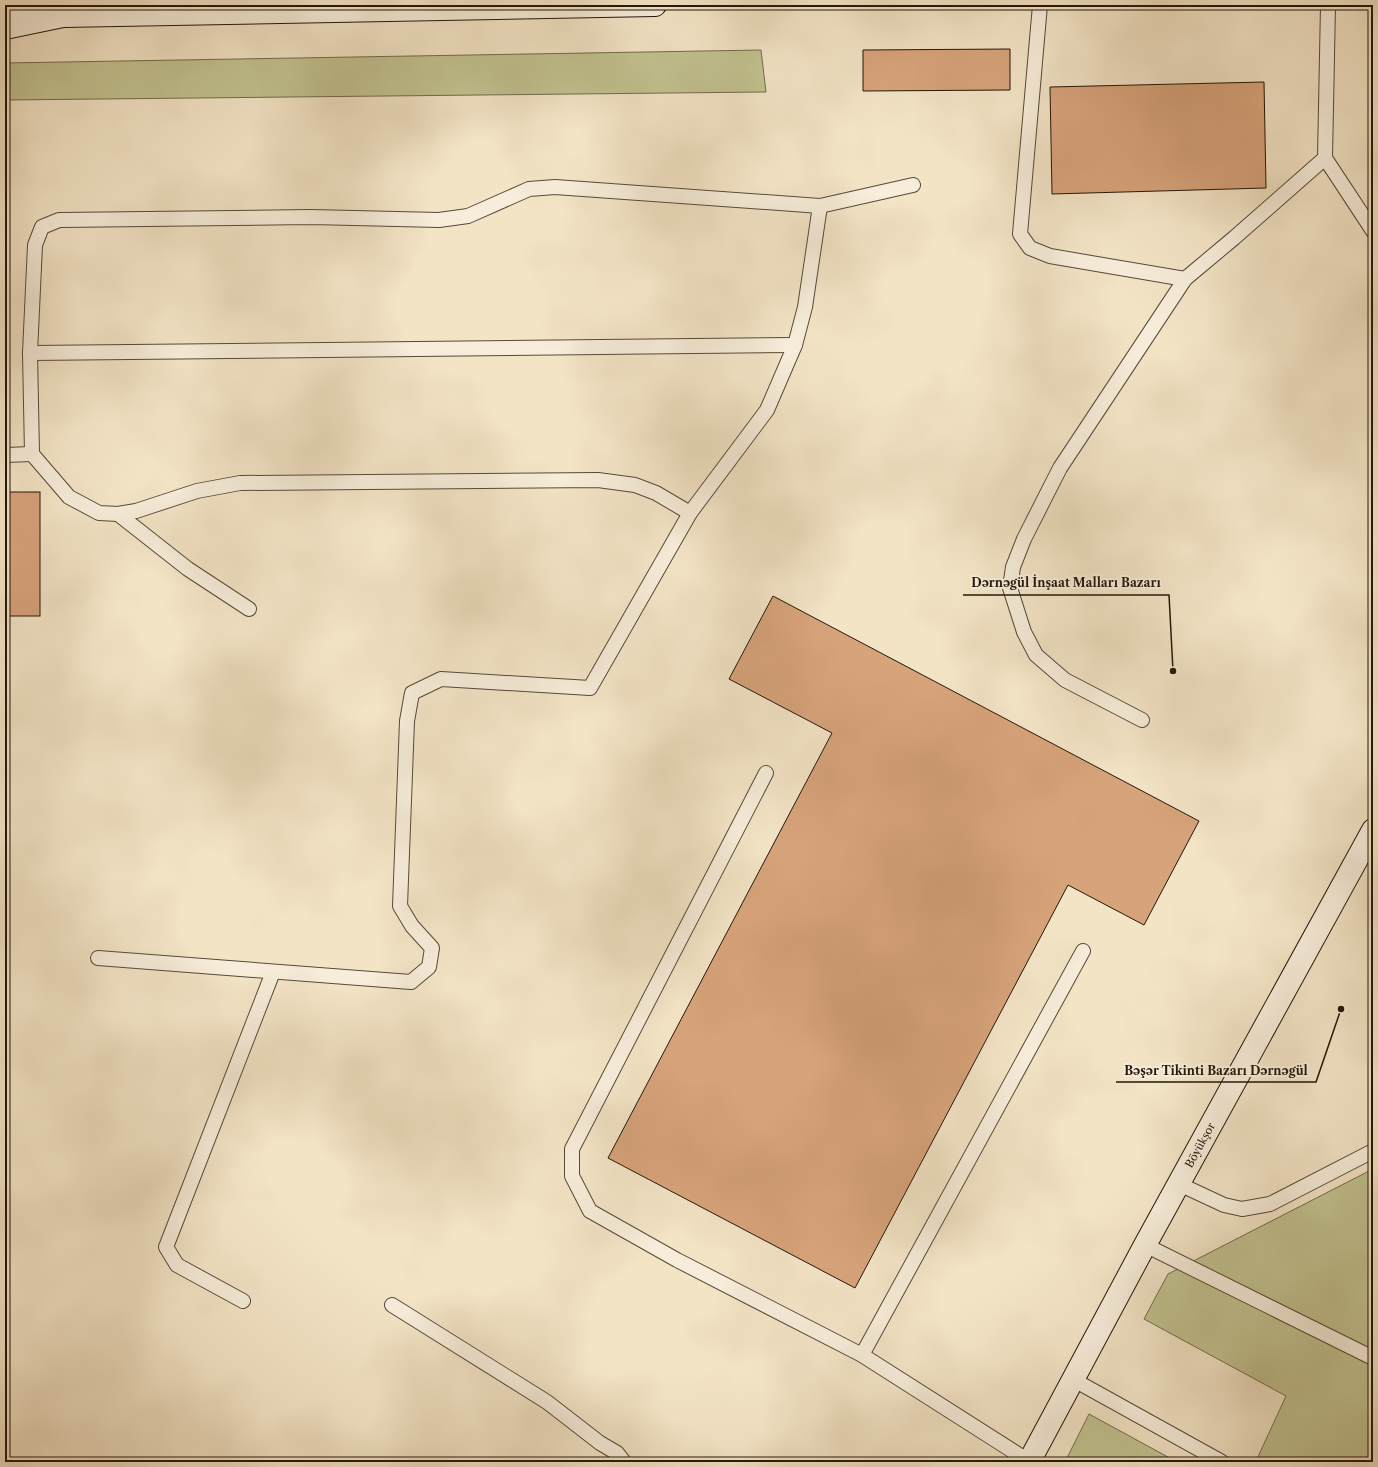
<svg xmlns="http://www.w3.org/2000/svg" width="1378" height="1467" font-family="'Libre Caslon Text',serif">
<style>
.green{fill:#c2c290;stroke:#726c4c}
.building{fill:#d7a37b;stroke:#231708}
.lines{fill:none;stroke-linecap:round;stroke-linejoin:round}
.lane-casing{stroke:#574a38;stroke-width:16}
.secondary-casing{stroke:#231708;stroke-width:24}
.lane{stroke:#f7edda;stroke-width:14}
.secondary{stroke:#f7edda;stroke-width:22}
.labels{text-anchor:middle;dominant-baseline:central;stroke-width:4;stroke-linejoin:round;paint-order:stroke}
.street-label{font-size:11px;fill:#231708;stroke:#f7edda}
.leader{fill:none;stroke:#231708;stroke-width:1.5}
.callout-dot{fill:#231708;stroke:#f7edda;stroke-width:1.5}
.callout-label{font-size:12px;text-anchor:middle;font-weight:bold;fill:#231708;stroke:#f7edda;stroke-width:4;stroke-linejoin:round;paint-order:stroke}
</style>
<rect width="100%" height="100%" fill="#f3e4c6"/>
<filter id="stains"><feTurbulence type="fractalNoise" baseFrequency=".005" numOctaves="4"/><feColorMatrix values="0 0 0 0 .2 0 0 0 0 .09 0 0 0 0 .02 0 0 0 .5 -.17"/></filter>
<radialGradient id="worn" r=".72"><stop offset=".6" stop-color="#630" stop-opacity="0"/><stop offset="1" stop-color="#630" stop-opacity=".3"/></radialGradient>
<g class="green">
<polygon points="761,50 766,92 5,100 5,63"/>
<polygon points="1373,1169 1373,1462 1263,1462 1257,1459 1286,1396 1144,1319 1168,1274"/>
<polygon points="1089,1414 1177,1462 1065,1462"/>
</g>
<g class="building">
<polygon points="1010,49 1010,90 863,91 863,50"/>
<polygon points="1264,82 1266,188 1052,194 1050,87"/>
<rect x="5" y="492" width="35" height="124"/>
<polygon points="773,596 1199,821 1144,925 1068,885 855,1288 608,1158 832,733 729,679"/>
</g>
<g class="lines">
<defs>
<g id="lane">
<polyline points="1040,5 1020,234 1030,248 1050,256 1185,279"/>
<polyline points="1325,158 1328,5"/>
<polyline points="30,353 795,345"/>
<polyline points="5,455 32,454"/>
<polyline points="690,513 656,493 635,485 598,480 240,483 197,491 136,511 118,514 99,513 69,497 32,454 30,353 35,245 42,227 59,220 311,217 439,220 468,216 529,189 555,187 820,206 913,185"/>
<polyline points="118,514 188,569 249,609"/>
<polyline points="1142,720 1065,680 1036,655 1024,632 1010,588 1013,567 1024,539 1060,468 1185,279 1234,238 1325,158 1373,231"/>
<polyline points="766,773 572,1149 572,1176 590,1211 677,1260 862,1355 1030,1462"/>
<polyline points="98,958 411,982 429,967 432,948 412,926 400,906 407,721 412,693 441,679 590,688 690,513 767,410 795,345 805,307 820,206"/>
<polyline points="1179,1184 1224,1205 1242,1209 1270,1204 1373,1151"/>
<polyline points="1145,1245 1373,1358"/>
<polyline points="243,1301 177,1265 166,1247 273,972"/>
<polyline points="392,1305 547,1402 600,1443 617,1453 624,1462"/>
<polyline points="862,1355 1083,951"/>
<polyline points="1074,1380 1222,1462"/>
</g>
<g id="secondary">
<polyline points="5,6 50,14"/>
<polyline points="5,28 63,16 655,5"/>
<path id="s1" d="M 1029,1462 L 1145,1245 L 1373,830"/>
</g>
</defs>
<use href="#lane" class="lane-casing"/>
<use href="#secondary" class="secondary-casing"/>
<use href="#lane" class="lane"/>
<use href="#secondary" class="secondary"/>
</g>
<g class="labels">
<g class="street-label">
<text stroke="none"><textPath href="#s1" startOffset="360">Böyükşor</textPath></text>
</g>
</g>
<path class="leader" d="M1173 671L1169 595H963M1341 1009L1316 1082H1116"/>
<g class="callout-dot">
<circle cx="1173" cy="671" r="4"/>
<circle cx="1341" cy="1009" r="4"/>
</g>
<g class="callout-label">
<text x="1066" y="587">Dərnəgül İnşaat Malları Bazarı</text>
<text x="1216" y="1075">Bəşər Tikinti Bazarı Dərnəgül</text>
</g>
<rect width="1378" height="1467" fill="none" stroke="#f3e4c6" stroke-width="20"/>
<rect x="6" y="6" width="1366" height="1455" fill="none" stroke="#231708" stroke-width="2"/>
<rect x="10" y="10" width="1358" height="1447" fill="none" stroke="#231708"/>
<rect width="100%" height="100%" filter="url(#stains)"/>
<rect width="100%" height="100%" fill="url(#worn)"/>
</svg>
